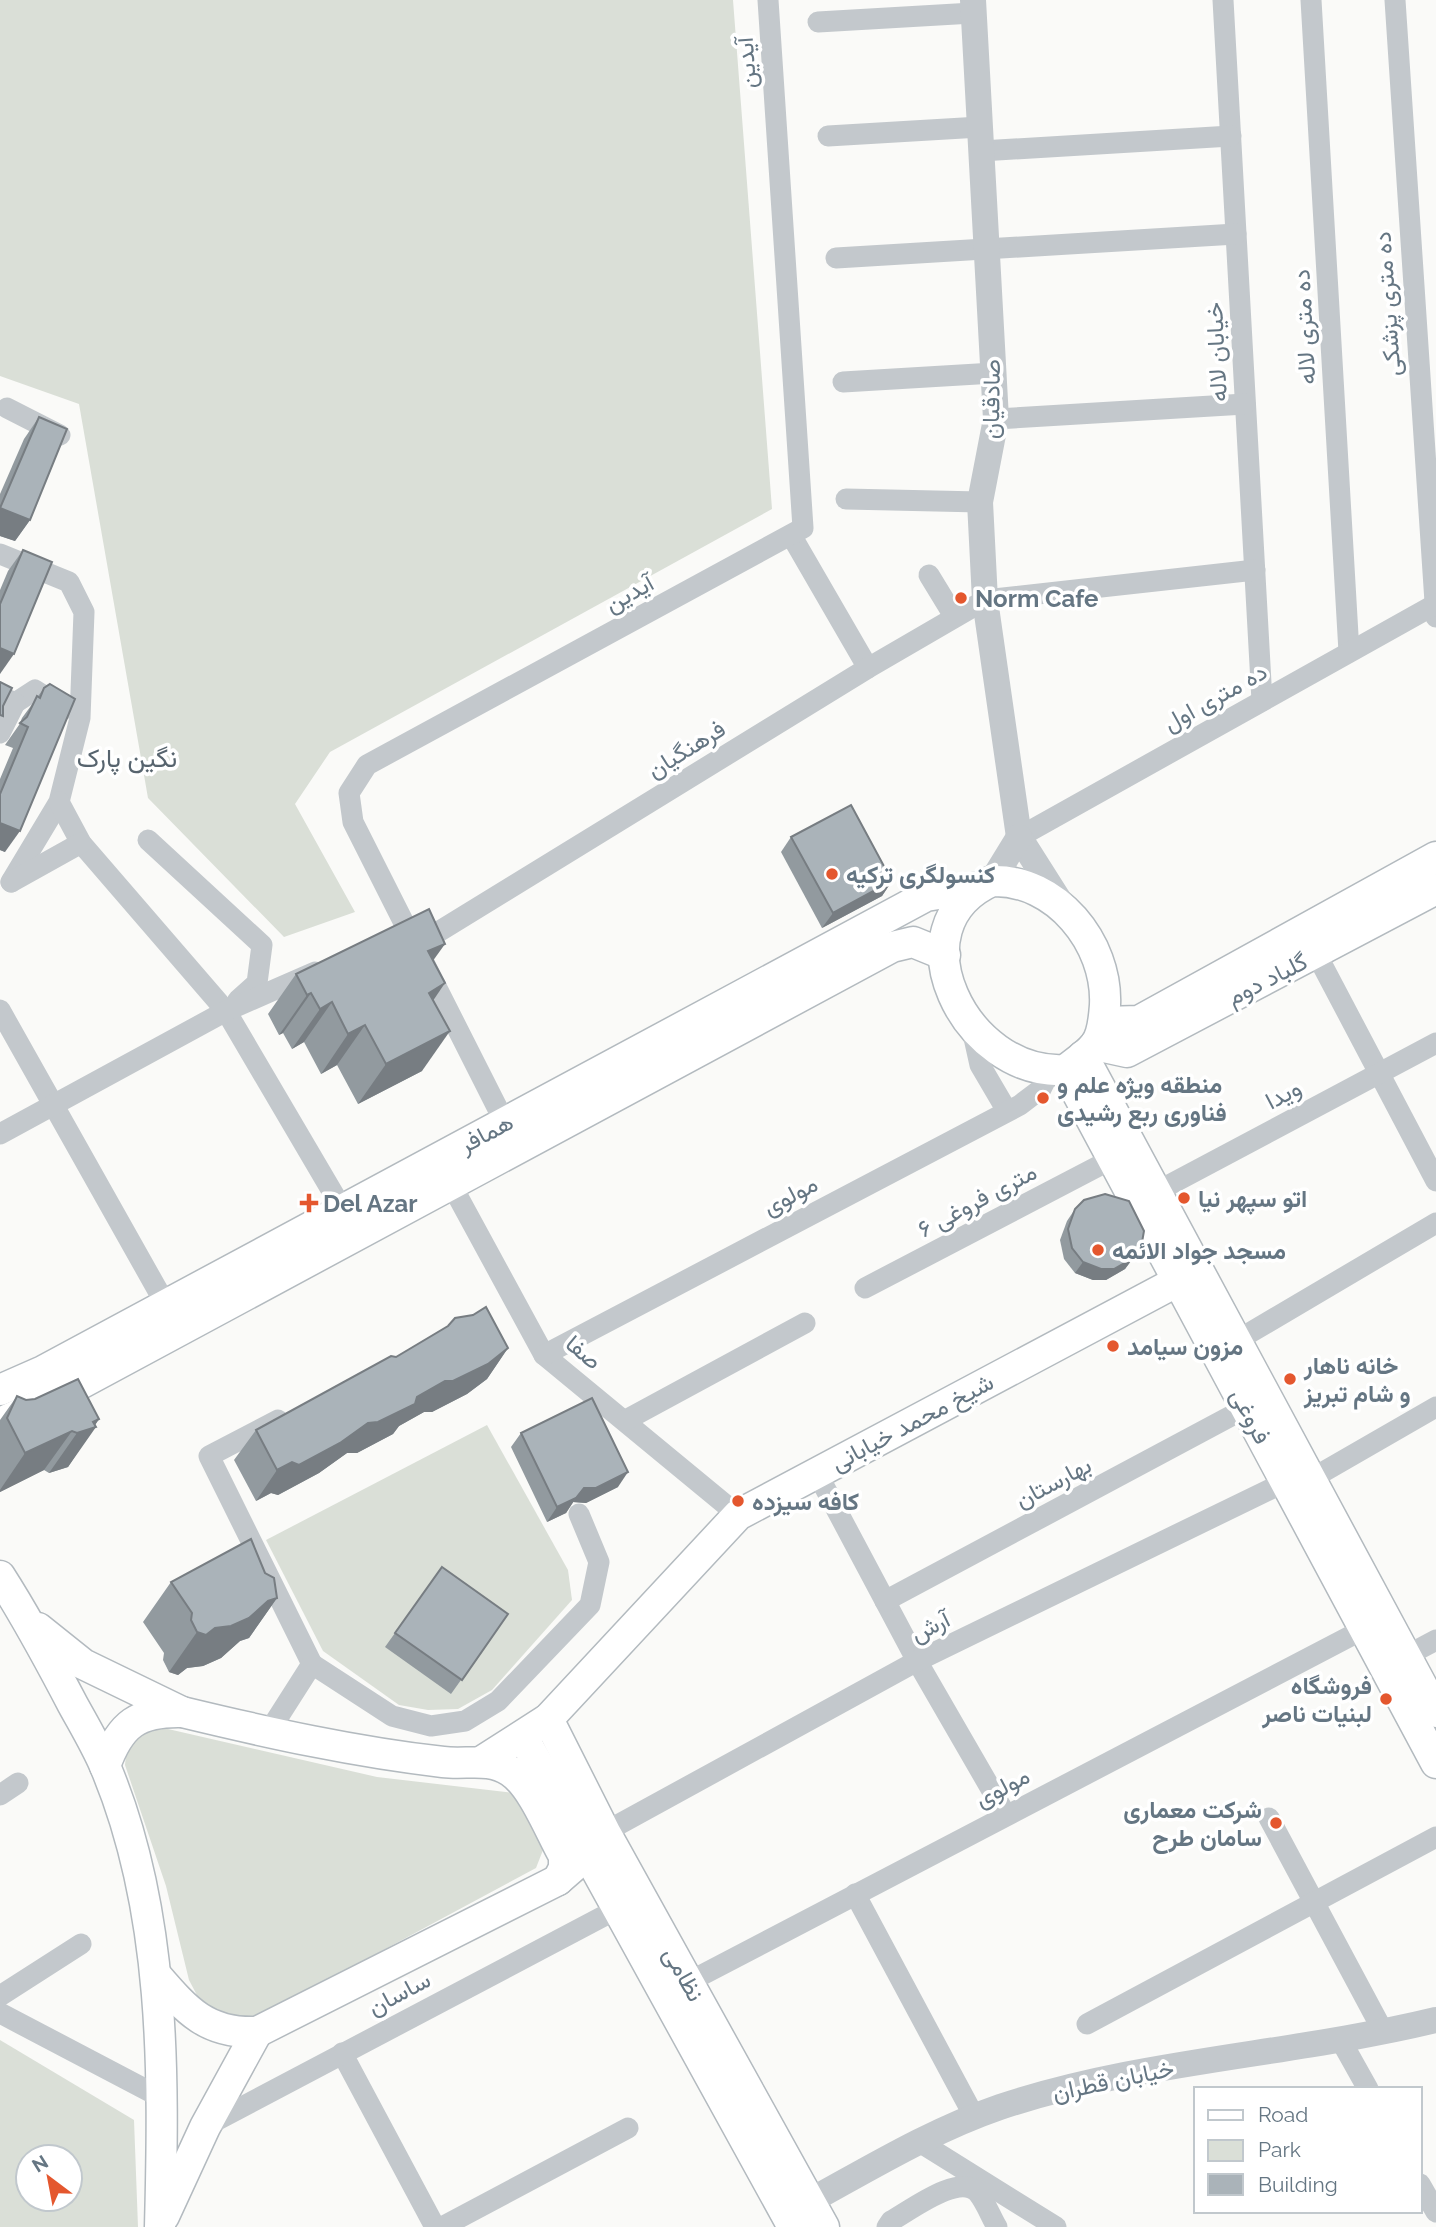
<svg xmlns="http://www.w3.org/2000/svg" width="1436" height="2227" font-family="Raleway,Vazirmatn,sans-serif">
<style>
.green{fill:#dadfd7;fill-rule:evenodd}
.lines{fill:none;stroke-linecap:round;stroke-linejoin:round}
.secondary-casing{stroke:#b3babf;stroke-width:33}
.minor{stroke:#c3c8cc;stroke-width:21}
.tertiary{stroke:#c3c8cc;stroke-width:26}
.secondary{stroke:#fff;stroke-width:30}
.wall{fill:#929a9f}
.shaded-wall{fill:#777d82}
.building{fill:#aab3b9;stroke:#777d82;stroke-width:2}
.poi-dot{fill:#e4572e;stroke:#fff;stroke-width:2.5}
.labels{text-anchor:middle;dominant-baseline:central;stroke-width:7;stroke-linejoin:round;paint-order:stroke}
.street-label{font-size:24px;fill:#657683;stroke:#fff}
.poi-label{font-size:24px;font-weight:bold;fill:#657683;stroke:#fff;text-anchor:start}
.neighbourhood-label{font-size:26px;fill:#57646e;stroke:#fff}
</style>
<rect width="100%" height="100%" fill="#fafaf8"/>
<g class="green">
<polygon points="0,0 733,0 772,509 330,752 295,804 355,912 284,937 148,798 79,404 0,376"/>
<polygon points="487,1425 568,1570 572,1600 492,1690 458,1709 428,1710 399,1705 323,1651 266,1540"/>
<polygon points="144,1729 168,1729 377,1777 515,1793 543,1850 536,1868 251,2021 222,2018 200,2001 189,1980 166,1886 125,1765 127,1744"/>
<path d="M 0,2040 L 134,2120 L 138,2227 L 0,2227 ZM 70,2157 L 70,2199 L 28,2199 L 28,2157 Z"/>
</g>
<g class="lines">
<defs>
<g id="secondary">
<path d="M 992,881 C 1056,879 1108,943 1105,1005 C 1104,1019 1103,1036 1094,1046 C 1087,1055 1074,1063 1065,1070 C 965,1076 891,926 992,881 Z"/>
<polyline points="1104,1022 1139,1021 1436,857"/>
<polyline points="1095,1045 1127,1052 1436,889"/>
<polyline points="1083,1056 1436,1712"/>
<polyline points="1065,1070 1436,1763"/>
<polyline points="0,1390 43,1371 926,896 975,888"/>
<polyline points="0,1423 56,1397 892,947 913,942 945,955"/>
<path d="M 0,1576 C 27,1618 50,1661 73,1705 C 84,1725 96,1745 105,1766 C 166,1910 164,2074 160,2227"/>
<polyline points="38,1628 83,1664 182,1712"/>
<polyline points="548,1719 605,1832 824,2227"/>
<polyline points="523,1737 793,2227"/>
<polyline points="484,1760 548,1719 738,1515 1178,1281"/>
<path d="M 105,1766 C 120,1724 138,1711 182,1712 C 269,1733 355,1752 443,1762 C 467,1765 488,1757 510,1771 C 533,1786 550,1832 564,1856 L 564,1868 L 558,1880"/>
<path d="M 156,1975 C 187,2011 207,2034 257,2032 L 558,1880 L 573,1867"/>
<polyline points="164,2216 205,2127 257,2032"/>
</g>
</defs>
<use href="#secondary" class="secondary-casing"/>
<g class="minor">
<polyline points="1223,0 1262,701"/>
<polyline points="1311,0 1349,652"/>
<polyline points="1395,0 1436,617"/>
<polyline points="818,22 973,13"/>
<polyline points="828,136 980,127"/>
<polyline points="981,151 1231,136"/>
<polyline points="836,258 1236,234"/>
<polyline points="843,382 994,373"/>
<polyline points="7,408 60,435"/>
<polyline points="996,419 1245,404"/>
<polyline points="846,499 980,502"/>
<polyline points="791,535 868,668"/>
<polyline points="0,554 69,582 84,612 80,718 59,802 11,882"/>
<polyline points="929,575 954,616"/>
<polyline points="0,696 15,703 35,690 65,709"/>
<polyline points="0,733 15,703"/>
<polyline points="59,802 81,843 226,1011 343,1210"/>
<polyline points="1019,837 1436,604"/>
<polyline points="148,840 262,945 257,983 238,1000"/>
<polyline points="11,882 81,843"/>
<polyline points="1309,940 1436,1181"/>
<polyline points="417,945 868,668 985,600 1255,570"/>
<polyline points="0,1010 166,1305"/>
<polyline points="972,1029 980,1065 1007,1111"/>
<polyline points="505,1123 353,822 349,793 367,765 803,528 768,0"/>
<polyline points="0,1134 226,1011 315,972"/>
<polyline points="451,1184 544,1355 738,1515"/>
<polyline points="1156,1192 1436,1043"/>
<polyline points="865,1288 1112,1159"/>
<polyline points="1236,1341 1436,1223"/>
<polyline points="544,1355 1020,1105 1041,1089 1050,1071"/>
<polyline points="278,1420 209,1456 312,1664"/>
<polyline points="626,1420 805,1323"/>
<polyline points="817,1473 917,1661 1006,1815"/>
<polyline points="1311,1479 1436,1407"/>
<polyline points="885,1601 1246,1408"/>
<polyline points="1406,1656 1436,1640"/>
<polyline points="268,1733 312,1664 392,1716 431,1726 465,1721 498,1701 590,1605 599,1562 579,1514"/>
<polyline points="0,1795 18,1783"/>
<polyline points="1269,1818 1384,2033"/>
<polyline points="605,1832 917,1661 1285,1482"/>
<polyline points="855,1894 975,2118"/>
<polyline points="677,1988 1364,1629"/>
<polyline points="0,1996 81,1944"/>
<polyline points="0,2013 160,2097"/>
<polyline points="1087,2024 1436,1837"/>
<polyline points="1340,2039 1368,2089"/>
<polyline points="342,2053 435,2227"/>
<polyline points="206,2126 619,1908"/>
<polyline points="918,2141 1056,2227"/>
<polyline points="1420,2184 1436,2212"/>
<polyline points="442,2227 628,2128"/>
<path d="M 887,2227 L 891,2221 C 911,2210 960,2172 978,2193 C 986,2203 991,2217 997,2227"/>
</g>
<g class="tertiary">
<polyline points="973,0 996,419 980,502 985,600 1019,837 1064,908"/>
<polyline points="992,881 1019,837"/>
<path d="M 810,2201 C 872,2167 933,2130 1000,2107 C 1141,2060 1292,2055 1436,2020"/>
</g>
<use href="#secondary" class="secondary"/>
</g>
<g class="wall">
<polygon points="39,417 30,520 15,541 0,536 0,494 24,439"/>
<polygon points="23,550 0,674 0,590 8,571"/>
<polygon points="44,688 5,852 0,850 0,779 13,748 5,745 19,725 22,718"/>
<polygon points="791,837 892,881 882,896 822,928 781,852"/>
<polygon points="433,960 433,1001 422,1071 358,1104 337,1065 321,1074 304,1042 292,1049 283,1033 279,1035 268,1014 296,974"/>
<polygon points="1075,1209 1141,1248 1125,1269 1106,1280 1093,1280 1075,1273 1064,1259 1060,1240 1067,1221"/>
<polygon points="508,1348 487,1379 467,1394 432,1412 424,1412 399,1426 393,1434 357,1453 347,1453 319,1473 278,1495 271,1493 256,1501 234,1460 256,1430 396,1357"/>
<polygon points="17,1396 26,1400 99,1419 68,1467 49,1473 44,1470 0,1492 0,1420"/>
<polygon points="521,1433 618,1487 586,1503 573,1502 566,1513 547,1522 511,1447"/>
<polygon points="442,1567 508,1614 451,1694 385,1647"/>
<polygon points="265,1573 277,1598 249,1638 240,1641 221,1658 203,1666 187,1668 178,1675 169,1672 163,1660 164,1653 143,1622 171,1582"/>
</g>
<g class="shaded-wall">
<polygon points="0,508 30,520 15,541 0,536"/>
<polygon points="0,648 14,654 0,674"/>
<polygon points="0,823 20,831 5,852 0,850"/>
<polygon points="892,881 882,896 822,928 833,913"/>
<polygon points="445,944 417,983 428,951"/>
<polygon points="445,983 418,1023 429,993"/>
<polygon points="311,993 283,1033 279,1035 307,995"/>
<polygon points="332,1002 304,1042 292,1049 320,1009"/>
<polygon points="365,1025 337,1065 321,1074 348,1034"/>
<polygon points="450,1031 422,1071 358,1104 386,1064"/>
<polygon points="1133,1258 1125,1269 1106,1280 1093,1280 1075,1273 1083,1262"/>
<polygon points="508,1348 487,1379 467,1394 432,1412 424,1412 399,1426 393,1434 357,1453 347,1453 319,1473 278,1495 271,1493 256,1501 277,1470 417,1397 445,1381"/>
<polygon points="99,1419 93,1428 96,1427 68,1467 49,1473 77,1433"/>
<polygon points="72,1431 44,1470 0,1492 0,1490 25,1453"/>
<polygon points="628,1472 618,1487 586,1503 573,1502 584,1488"/>
<polygon points="576,1498 566,1513 547,1522 557,1507"/>
<polygon points="277,1598 249,1638 240,1641 221,1658 203,1666 187,1668 178,1675 169,1672 197,1632 215,1628 268,1601"/>
</g>
<g class="building">
<polygon points="39,417 67,429 30,520 0,508"/>
<polygon points="23,550 52,562 14,654 0,648 0,604"/>
<polygon points="0,682 12,688 3,706 3,716 0,715"/>
<polygon points="50,684 75,699 20,831 0,823 0,794 28,727 20,723 27,717 37,696 40,698 44,688"/>
<polygon points="851,805 892,881 833,913 791,837"/>
<polygon points="429,909 445,944 428,951 445,983 429,993 450,1031 386,1064 365,1025 348,1034 332,1002 320,1009 311,993 307,995 296,974"/>
<polygon points="1105,1194 1129,1201 1144,1231 1141,1248 1133,1258 1114,1269 1101,1269 1083,1262 1072,1248 1068,1229 1075,1209 1084,1200"/>
<polygon points="486,1307 508,1348 488,1364 453,1381 445,1381 417,1397 415,1404 378,1422 368,1423 340,1443 299,1465 292,1462 277,1470 256,1430 391,1356 396,1357 448,1326 455,1318 473,1315"/>
<polygon points="78,1379 99,1419 93,1422 96,1427 77,1433 72,1431 25,1453 7,1418 17,1396 26,1400 35,1399"/>
<polygon points="592,1398 628,1472 596,1488 584,1488 576,1498 557,1507 521,1433"/>
<polygon points="251,1539 265,1573 274,1578 277,1598 268,1601 249,1618 231,1626 215,1628 206,1635 197,1632 191,1620 192,1613 171,1582"/>
<polygon points="442,1567 508,1614 462,1680 395,1633"/>
</g>
<g class="poi-dot">
<circle cx="961" cy="598" r="7"/>
<circle cx="832" cy="874" r="7"/>
<circle cx="1043" cy="1098" r="7"/>
<circle cx="1184" cy="1198" r="7"/>
<path d="M305.5 1192.5h7v7h7v7h-7v7h-7v-7h-7v-7h7z"/>
<circle cx="1098" cy="1250" r="7"/>
<circle cx="1113" cy="1346" r="7"/>
<circle cx="1290" cy="1379" r="7"/>
<circle cx="738" cy="1501" r="7"/>
<circle cx="1386" cy="1699" r="7"/>
<circle cx="1276" cy="1823" r="7"/>
</g>
<g class="labels">
<g class="street-label">
<text transform="translate(746 63) rotate(-94)">آیدین</text>
<text transform="translate(1387 304) rotate(-94)">ده متری پزشکی</text>
<text transform="translate(1304 327) rotate(-93)">ده متری لاله</text>
<text transform="translate(1216 352) rotate(-93)">خیابان لاله</text>
<text transform="translate(991 399) rotate(-89)">صادقیان</text>
<text transform="translate(629 593) rotate(-29)">آیدین</text>
<text transform="translate(1215 697) rotate(-29)">ده متری اول</text>
<text transform="translate(686 749) rotate(-32)">فرهنگیان</text>
<text transform="translate(1267 979) rotate(-27)">گلباد دوم</text>
<text transform="translate(1283 1094) rotate(-28)">ویدا</text>
<text transform="translate(486 1133) rotate(-28)">همافر</text>
<text transform="translate(790 1195) rotate(-28)">مولوی</text>
<text transform="translate(977 1200) rotate(-28)">۶ متری فروغی</text>
<text transform="translate(584 1352) rotate(40)">صفا</text>
<text transform="translate(1251 1416) rotate(62)">فروغى</text>
<text transform="translate(912 1422) rotate(-28)">شیخ محمد خیابانی</text>
<text transform="translate(1053 1482) rotate(-28)">بهارستان</text>
<text transform="translate(930 1626) rotate(-26)">آرش</text>
<text transform="translate(1002 1787) rotate(-28)">مولوی</text>
<text transform="translate(684 1974) rotate(61)">نظامی</text>
<text transform="translate(399 1993) rotate(-28)">ساسان</text>
<text transform="translate(1113 2080) rotate(-12)">خیابان قطران</text>
</g>
<g class="poi-label">
<text x="975" y="598">Norm Cafe</text>
<text x="846" y="874">کنسولگری ترکیه</text>
<text x="1057" y="1084">منطقه ویژه علم و<tspan x="1057" dy="28">فناوری ربع رشیدی</tspan></text>
<text x="1198" y="1198">اتو سپهر نیا</text>
<text x="323" y="1203">Del Azar</text>
<text x="1112" y="1250">مسجد جواد الائمه</text>
<text x="1127" y="1346">مزون سیامد</text>
<text x="1304" y="1365">خانه ناهار<tspan x="1304" dy="28">و شام تبریز</tspan></text>
<text x="752" y="1501">کافه سیزده</text>
<text x="1372" y="1685" text-anchor="end">فروشگاه<tspan x="1372" dy="28">لبنیات ناصر</tspan></text>
<text x="1262" y="1809" text-anchor="end">شرکت معماری<tspan x="1262" dy="28">سامان طرح</tspan></text>
</g>
<g class="neighbourhood-label">
<text x="127" y="758">نگین پارک</text>
</g>
</g>
<rect x="1194" y="2087" width="228" height="126" fill="#ffffff" stroke="#c1c8cd" stroke-width="2"/>
<rect x="1208" y="2110" width="35" height="10" fill="#ffffff" stroke="#c1c8cd" stroke-width="2"/>
<text x="1258" y="2122" font-size="21" fill="#657683">Road</text>
<rect x="1208" y="2140" width="35" height="21" fill="#dadfd7" stroke="#c1c8cd" stroke-width="2"/>
<text x="1258" y="2157" font-size="21" fill="#657683">Park</text>
<rect x="1208" y="2174" width="35" height="21" fill="#aab3b9" stroke="#c1c8cd" stroke-width="2"/>
<text x="1258" y="2192" font-size="21" fill="#657683">Building</text>
<g transform="translate(49 2178) rotate(328)"><circle r="33" fill="#ffffff" stroke="#c1c8cd" stroke-width="2"/>
<path d="M0-5L12 26L0 18L-12 26Z" fill="#e4572e"/>
<text y="-10" font-size="19" font-weight="bold" text-anchor="middle" fill="#657683">N</text>
</g>
</svg>
